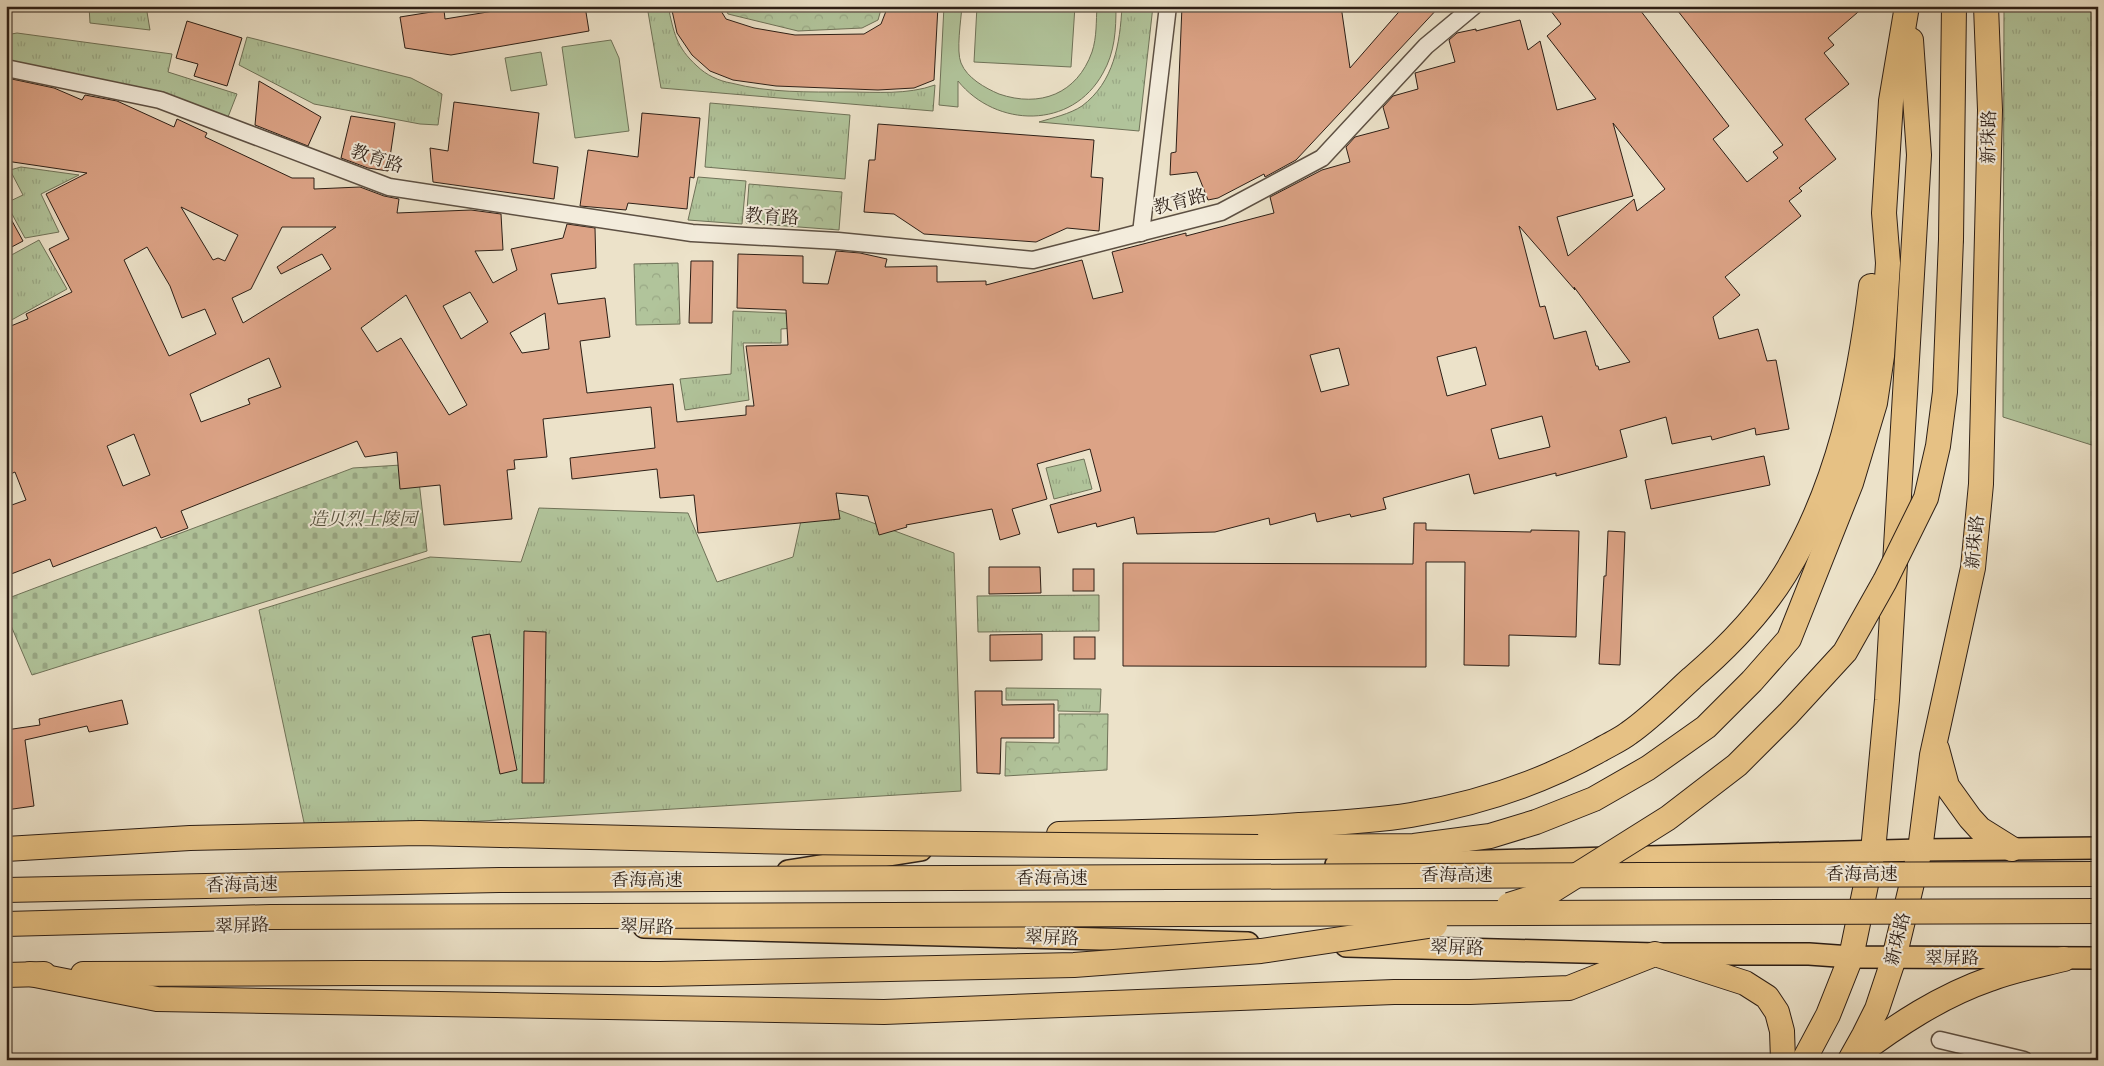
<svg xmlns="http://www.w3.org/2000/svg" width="2104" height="1066" font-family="'IM FELL French Canon','Noto Serif SC',serif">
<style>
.grass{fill:url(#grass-tufts);stroke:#6f7258}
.cemetery{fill:url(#cemetery-stones);stroke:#6f7258}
.park{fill:url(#park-crowns);stroke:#6f7258}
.pitch{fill:#b1c49b;stroke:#6f7258}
.building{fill:#dca386;stroke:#2d1f16;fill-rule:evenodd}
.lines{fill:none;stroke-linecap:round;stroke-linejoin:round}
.minor-casing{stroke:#5d5043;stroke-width:19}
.major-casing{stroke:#2d1f16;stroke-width:24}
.highway-casing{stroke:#2d1f16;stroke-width:26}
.minor{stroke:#f3ecdc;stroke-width:16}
.major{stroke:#e6c184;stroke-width:21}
.highway{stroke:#e6c184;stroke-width:24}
.highway-bridge-casing{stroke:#2d1f16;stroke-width:26;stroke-linecap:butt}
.highway-bridge{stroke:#e6c184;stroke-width:24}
.labels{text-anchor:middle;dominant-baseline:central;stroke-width:4;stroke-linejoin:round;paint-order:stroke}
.street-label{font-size:18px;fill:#2d1f16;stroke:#f3ecdc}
.park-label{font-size:18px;font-style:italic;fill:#55513e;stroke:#f3ecdc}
</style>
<defs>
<pattern id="grass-tufts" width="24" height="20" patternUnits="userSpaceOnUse" patternTransform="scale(1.25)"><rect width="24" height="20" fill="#b1c49b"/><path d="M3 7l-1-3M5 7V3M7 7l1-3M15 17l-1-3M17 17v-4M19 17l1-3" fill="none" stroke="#99a885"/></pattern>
<pattern id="cemetery-stones" width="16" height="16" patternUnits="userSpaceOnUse" patternTransform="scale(1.25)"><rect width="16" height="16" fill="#b1c49b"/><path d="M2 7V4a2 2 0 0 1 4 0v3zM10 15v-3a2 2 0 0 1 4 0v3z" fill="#99a885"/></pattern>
<pattern id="park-crowns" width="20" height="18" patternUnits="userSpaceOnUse" patternTransform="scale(1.25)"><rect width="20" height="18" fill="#b1c49b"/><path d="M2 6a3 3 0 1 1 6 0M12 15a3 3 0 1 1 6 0" fill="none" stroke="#99a885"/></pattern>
</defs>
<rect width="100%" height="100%" fill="#ece2c9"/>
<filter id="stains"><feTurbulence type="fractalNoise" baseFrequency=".004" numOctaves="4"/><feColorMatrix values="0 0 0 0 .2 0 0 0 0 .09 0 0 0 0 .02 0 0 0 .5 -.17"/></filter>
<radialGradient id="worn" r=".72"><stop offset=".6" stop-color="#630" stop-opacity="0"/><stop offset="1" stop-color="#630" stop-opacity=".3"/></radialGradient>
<g class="grass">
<polygon points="89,6 146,6 150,30 90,23"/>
<path d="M 647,6 L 668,6 C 674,33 676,47 697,66 C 706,75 719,81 731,83 C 769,93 809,92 848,92 C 877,92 907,95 935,85 L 933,111 L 661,88 Z"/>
<path d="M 1122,6 L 1153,6 L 1139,131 L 1039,122 C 1052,118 1070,114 1082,106 C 1114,82 1120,44 1122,6 Z"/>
<polygon points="2004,6 2098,6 2098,447 2003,417"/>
<polygon points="17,33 172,54 168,72 237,94 228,117 6,64 6,35"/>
<polygon points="247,37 411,78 442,94 438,125 420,124 314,104 239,65"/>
<polygon points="710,103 850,115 845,179 705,167"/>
<polygon points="21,167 79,175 41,194 59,232 25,238 6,203 23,195 10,170"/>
<polygon points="698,177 746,181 742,224 688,220"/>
<polygon points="39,240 67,289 8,322 6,318 6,258"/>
<polygon points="733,311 806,314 808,327 781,329 781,343 743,343 749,400 685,410 680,379 731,374"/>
<polygon points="1084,459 1092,489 1054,499 1046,468"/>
<polygon points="806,498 954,553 961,791 306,832 259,610 430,557 521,562 539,508 688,513 717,582 793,557"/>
<polygon points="1099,595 1099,631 978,632 977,596"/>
<polygon points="1006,688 1101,689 1100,712 1058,711 1058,700 1006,700"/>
</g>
<polygon class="cemetery" points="417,464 427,551 32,675 6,614 6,599 353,468"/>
<g class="park">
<polygon points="724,6 882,6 878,20 862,28 798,31 728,14"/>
<polygon points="749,184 842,192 839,230 746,223"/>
<polygon points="678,263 680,324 636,325 634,264"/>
<polygon points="1059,714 1108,714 1107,770 1005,776 1006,742 1059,743"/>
</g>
<g class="pitch">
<path d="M 944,6 L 962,6 C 961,20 956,51 961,63 C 967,78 985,88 999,94 C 1040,108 1077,94 1092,52 C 1097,37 1096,21 1097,6 L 1116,6 C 1116,30 1115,52 1103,73 C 1072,130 996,128 958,81 L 958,107 L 939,105 Z"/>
<polygon points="977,6 1075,6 1071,67 974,62"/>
<polygon points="611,40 619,58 629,131 575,138 562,47"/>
<polygon points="541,52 547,85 511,91 505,58"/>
</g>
<g class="building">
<polygon points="524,6 585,6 589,31 451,55 405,48 400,17 444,10 445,19"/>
<polygon points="671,6 718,6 726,19 754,28 795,35 864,34 881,24 888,6 938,6 934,80 914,88 878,90 776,86 733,80 710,71 692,55 677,33"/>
<polygon points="1182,6 1341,6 1350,68 1404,6 1440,6 1296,160 1265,177 1264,174 1218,198 1208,200 1197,172 1170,175 1171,153 1176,152"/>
<path d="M 1547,6 L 1637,6 L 1729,126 L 1713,139 L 1747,182 L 1778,158 L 1773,152 L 1783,145 L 1674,6 L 1865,6 L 1828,38 L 1834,45 L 1824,53 L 1849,84 L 1805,119 L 1836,159 L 1799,188 L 1802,191 L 1789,201 L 1801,216 L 1725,277 L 1740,295 L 1713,317 L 1719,339 L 1758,329 L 1767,361 L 1776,360 L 1789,429 L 1756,435 L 1755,428 L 1712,440 L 1711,436 L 1672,444 L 1666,417 L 1620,430 L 1627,457 L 1556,476 L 1556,473 L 1474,494 L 1469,474 L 1383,498 L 1386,509 L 1351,517 L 1350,514 L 1317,522 L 1315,513 L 1270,525 L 1269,518 L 1215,532 L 1137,534 L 1134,517 L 1097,527 L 1096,523 L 1058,533 L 1050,505 L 1101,491 L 1090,449 L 1037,464 L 1047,499 L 1012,509 L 1020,534 L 1000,540 L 992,509 L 906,525 L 907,527 L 879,535 L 868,496 L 836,493 L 840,519 L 698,533 L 694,495 L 660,498 L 657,469 L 572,479 L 570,458 L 655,448 L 651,407 L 543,419 L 547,457 L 514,460 L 515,469 L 507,470 L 512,519 L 444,525 L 440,485 L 400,489 L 397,452 L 365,457 L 357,441 L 181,511 L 188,528 L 161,538 L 156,527 L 53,567 L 50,559 L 6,576 L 6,507 L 26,500 L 15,472 L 6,476 L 6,328 L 28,319 L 26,314 L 72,292 L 49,249 L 69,239 L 46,194 L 87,173 L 6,161 L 7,78 L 54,88 L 82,100 L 85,95 L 117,101 L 174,127 L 177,119 L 207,133 L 205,137 L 292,178 L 314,178 L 314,189 L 360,187 L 384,196 L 399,199 L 397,213 L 471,210 L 501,214 L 503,250 L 475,251 L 493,283 L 517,270 L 511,249 L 563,238 L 567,224 L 595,228 L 596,268 L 551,274 L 558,304 L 605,298 L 610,337 L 580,341 L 587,393 L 673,384 L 677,422 L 746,415 L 746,406 L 754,406 L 746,346 L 788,345 L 786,310 L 737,308 L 738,254 L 803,256 L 803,283 L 828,284 L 836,251 L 860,253 L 887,259 L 885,267 L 937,266 L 937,282 L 986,281 L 986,285 L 1082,260 L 1093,299 L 1123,292 L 1112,252 L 1186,233 L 1186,236 L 1274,213 L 1270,197 L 1322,170 L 1350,162 L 1346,147 L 1355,137 L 1389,128 L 1383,107 L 1393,96 L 1418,89 L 1415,73 L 1455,62 L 1449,40 L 1457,33 L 1476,29 L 1476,31 L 1520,20 L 1528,50 L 1540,41 L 1557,110 L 1596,99 L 1547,36 L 1561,24 ZM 1613,123 L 1665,189 L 1637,211 L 1634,199 L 1568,256 L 1557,217 L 1633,196 ZM 181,207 L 238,235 L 225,261 L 218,258 L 213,260 ZM 1519,226 L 1575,290 L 1574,287 L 1630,362 L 1599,370 L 1598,366 L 1596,366 L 1586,331 L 1554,339 L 1545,306 L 1540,307 ZM 282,227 L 336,227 L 277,267 L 281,274 L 322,254 L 331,269 L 243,323 L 232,298 L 251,289 ZM 147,247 L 170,286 L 182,318 L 205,309 L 216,334 L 169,356 L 124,260 ZM 470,292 L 488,322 L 461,339 L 443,306 ZM 406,295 L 467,405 L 449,415 L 401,338 L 377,352 L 361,328 ZM 545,313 L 549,349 L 522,353 L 510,333 ZM 1476,347 L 1486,385 L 1447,396 L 1437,357 ZM 1339,348 L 1349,385 L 1321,392 L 1310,355 ZM 269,358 L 281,387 L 248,399 L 250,404 L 201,422 L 190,394 ZM 1542,416 L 1550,447 L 1499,459 L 1491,429 ZM 134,434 L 150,475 L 123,486 L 107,446 Z"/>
<polygon points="187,21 242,38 227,86 194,76 198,64 176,58"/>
<polygon points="259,81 321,117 308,146 255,125"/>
<polygon points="454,102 539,113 533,163 558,167 554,199 433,182 430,148 448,151"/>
<polygon points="642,113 700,118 694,178 690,177 687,209 628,203 626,210 580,206 588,150 638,157"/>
<polygon points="351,116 395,123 388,171 368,168 341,158"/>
<polygon points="878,124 1094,140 1091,177 1103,178 1099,231 1067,228 1036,242 924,234 894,214 864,212 869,160 875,160"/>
<polygon points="6,210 23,241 6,250"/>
<polygon points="691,261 713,261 712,323 689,323"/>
<polygon points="1764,456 1770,485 1651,509 1645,480"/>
<polygon points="1414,523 1426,523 1426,530 1531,532 1531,530 1579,531 1576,637 1509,635 1509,666 1464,665 1465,562 1426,562 1426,667 1123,666 1123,563 1413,564"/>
<polygon points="1608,531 1625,532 1620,665 1599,664 1604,576 1606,576"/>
<polygon points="989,567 1040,567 1041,593 989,594"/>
<rect x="1073" y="569" width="21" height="22"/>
<polygon points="524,631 546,632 544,783 522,783"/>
<polygon points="490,634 517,770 500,774 472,637"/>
<polygon points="1042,634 1042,660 990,661 990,635"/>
<rect x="1074" y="637" width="21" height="22"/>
<polygon points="975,691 1002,691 1002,705 1054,704 1054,738 1001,738 1000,774 977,773"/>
<polygon points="122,700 128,724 89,732 87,726 25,740 34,806 6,810 6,730 40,725 39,719"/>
</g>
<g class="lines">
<defs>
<g id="minor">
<polyline points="6,68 160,100 389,187 692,233 838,241 1033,260 1221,212 1322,158 1426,46 1474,6"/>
<polyline points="1141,233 1168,6"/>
<polyline points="1940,1040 2024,1060"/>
</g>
<g id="major">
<polyline points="1336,865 1920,850 2098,848"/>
<polyline points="788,871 921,850"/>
<polyline points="644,927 1248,943"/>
<polyline points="1346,946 1655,954 1809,954 1851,957 2098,958"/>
</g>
<g id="highway">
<polyline points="1951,239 1954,6"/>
<polyline points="1937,749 1947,786 1970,818 1980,829 2012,849"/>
<path d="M 1059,834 C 1139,832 1219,831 1299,825 C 1336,823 1374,821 1411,815 C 1476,804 1543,782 1600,750 C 1610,744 1620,740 1629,733 C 1652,717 1672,696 1692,678 C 1727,648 1761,613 1785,574 C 1838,487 1859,386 1871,286"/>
<polyline points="1258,847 1414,846 1490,836 1536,822 1594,799 1648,768 1706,727 1752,681 1789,639 1851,483 1875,403 1882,356 1888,263 1884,213 1891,101 1907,6"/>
<polyline points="30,974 157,999 884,1012 1394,992 1470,992 1569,988 1655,954 1745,983 1767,997 1777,1012 1782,1031 1783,1060"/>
<polyline points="83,974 362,973"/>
<polyline points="6,975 44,974"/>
<path d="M 1856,1056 C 1897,1025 1941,996 1990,979 C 2014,970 2040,965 2064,959"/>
<polyline points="1804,1060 1828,1015 1851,957 1873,851 1887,700 1919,155 1911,40"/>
<polyline points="1850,1060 1864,1035 1877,1009 1894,958 1920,850 1932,755 1973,568 1981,484 1990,110 1986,6"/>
</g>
</defs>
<use href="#minor" class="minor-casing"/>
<use href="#major" class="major-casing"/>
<use href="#highway" class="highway-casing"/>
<use href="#minor" class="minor"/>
<use href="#major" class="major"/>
<use href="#highway" class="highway"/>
<defs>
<g id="highway-bridge">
<polyline points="6,849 190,838 420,833 797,842 1258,847"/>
<polyline points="6,890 499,880 1644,875 2098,874"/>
<polyline points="1509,905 1550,892 1668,818 1737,765 1788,714 1845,652 1885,581 1926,498 1938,446 1945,392 1951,239"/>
<polyline points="6,924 270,917 2098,911"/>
<polyline points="362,973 660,974 1074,965 1261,951 1435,925"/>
</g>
</defs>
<use href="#highway-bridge" class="highway-bridge-casing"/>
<use href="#highway-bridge" class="highway-bridge"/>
</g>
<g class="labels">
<g class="street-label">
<text transform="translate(1989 137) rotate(-89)">新珠路</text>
<text transform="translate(377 159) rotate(18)">教育路</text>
<text transform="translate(1180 202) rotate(-15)">教育路</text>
<text transform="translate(772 217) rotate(3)">教育路</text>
<text transform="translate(1975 542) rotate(-84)">新珠路</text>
<text x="1862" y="874">香海高速</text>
<text x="1457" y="875">香海高速</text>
<text x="1052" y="878">香海高速</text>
<text x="647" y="880">香海高速</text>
<text transform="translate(242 885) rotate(-1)">香海高速</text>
<text transform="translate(242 926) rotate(-2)">翠屏路</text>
<text transform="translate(647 927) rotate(2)">翠屏路</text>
<text transform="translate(1052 938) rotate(2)">翠屏路</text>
<text transform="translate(1898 939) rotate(-76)">新珠路</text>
<text transform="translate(1457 948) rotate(2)">翠屏路</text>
<text x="1952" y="958">翠屏路</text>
</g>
<g class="park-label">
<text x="363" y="519">造贝烈士陵园</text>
</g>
</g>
<rect width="2104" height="1066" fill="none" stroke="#ece2c9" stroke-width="25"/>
<rect x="8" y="8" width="2089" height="1051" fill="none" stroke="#2d1f16" stroke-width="2.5"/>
<rect x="12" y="12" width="2079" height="1041" fill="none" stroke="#2d1f16"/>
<rect width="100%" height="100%" filter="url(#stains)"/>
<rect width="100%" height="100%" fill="url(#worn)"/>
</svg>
